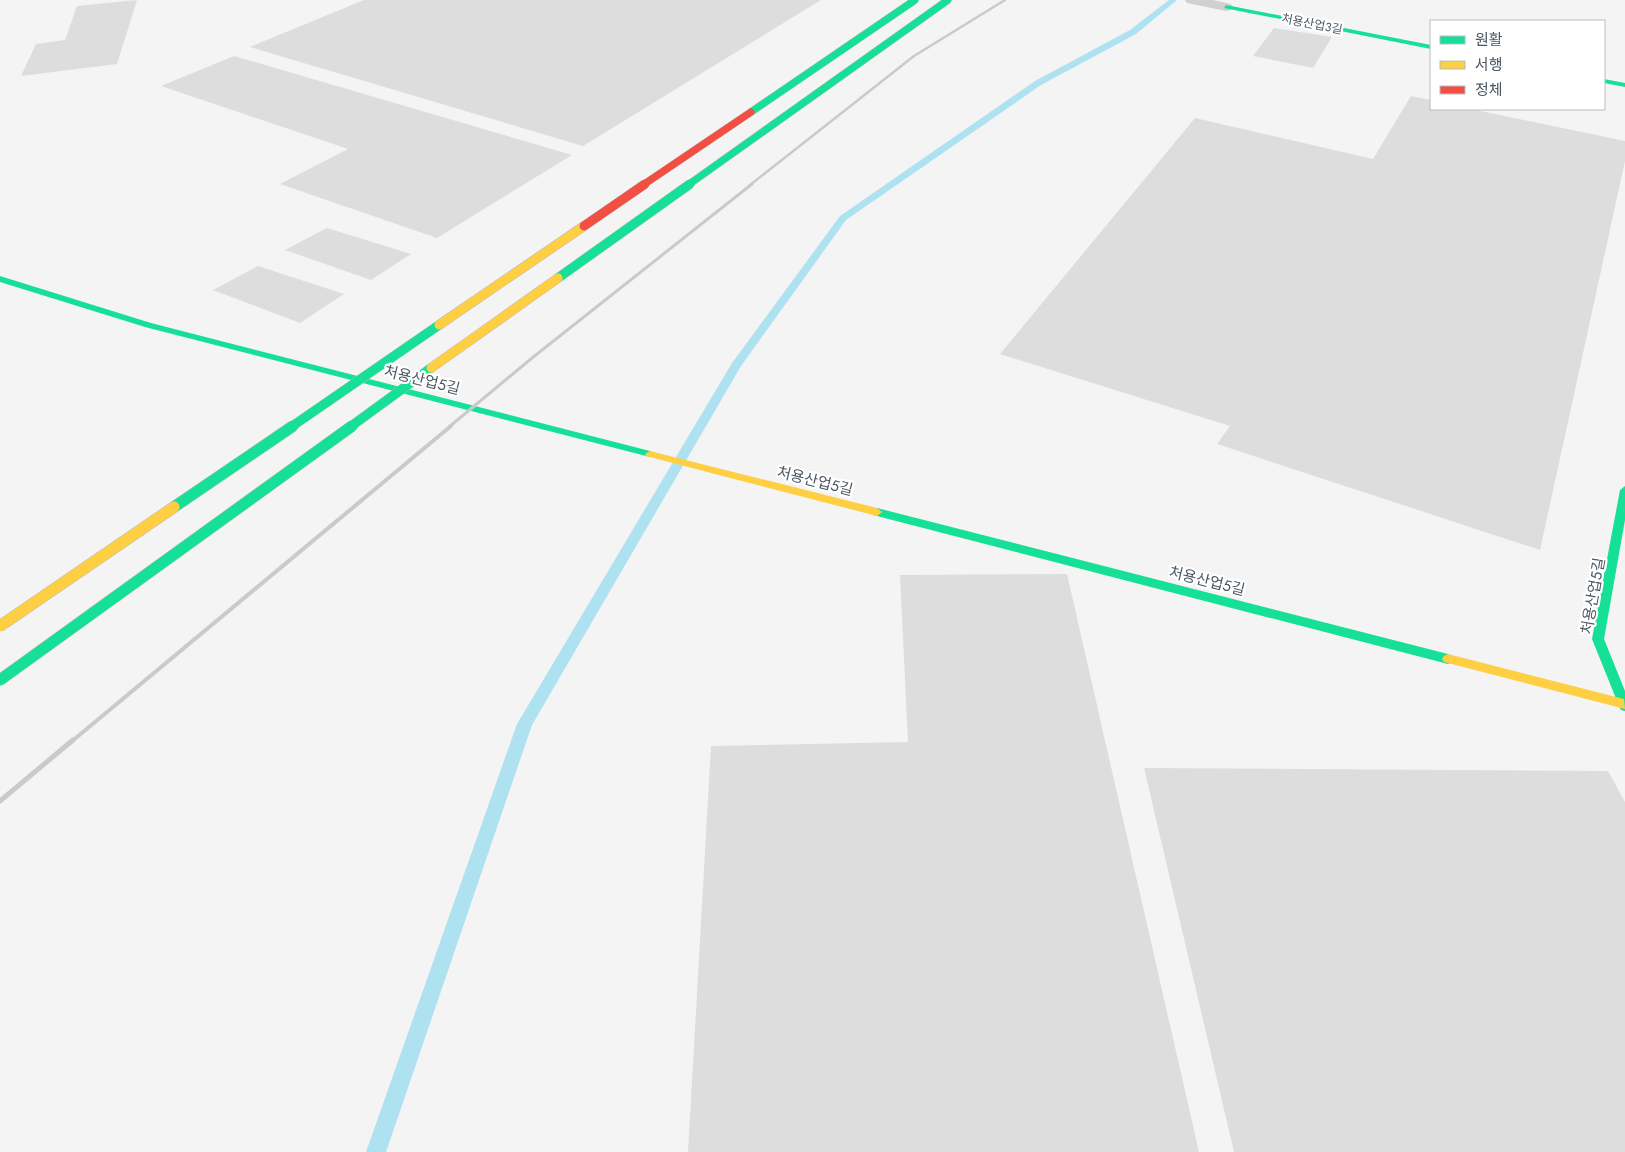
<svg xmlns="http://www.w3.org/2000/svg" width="1625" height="1152" font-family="Jost,'Noto Sans KR',sans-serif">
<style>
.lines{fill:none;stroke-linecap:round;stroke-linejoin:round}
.stream{fill:#aee2f0;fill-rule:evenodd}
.building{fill:#ddddde}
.street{fill:#ced0d2;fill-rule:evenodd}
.fast{fill:#16e098;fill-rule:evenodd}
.slow{fill:#ffcf43;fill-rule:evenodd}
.rail-far3{stroke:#c9cacc;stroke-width:2.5}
.rail-far2{stroke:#c9cacc;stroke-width:3}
.rail-far1{stroke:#c9cacc;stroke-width:4}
.rail{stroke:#c9cacc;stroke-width:5}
.fast-bridge-far2-casing{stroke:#b9bec3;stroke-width:8;stroke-linecap:butt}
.fast-bridge-far1-casing{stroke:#b9bec3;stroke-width:10;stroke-linecap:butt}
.fast-bridge-casing{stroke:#b9bec3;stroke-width:12;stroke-linecap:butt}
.slow-bridge-far1-casing{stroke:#b9bec3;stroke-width:10;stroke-linecap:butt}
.slow-bridge-casing{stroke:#b9bec3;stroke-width:12;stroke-linecap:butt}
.jam-bridge-far1-casing{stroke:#b9bec3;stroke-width:8;stroke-linecap:butt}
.jam-bridge-casing{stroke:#b9bec3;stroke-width:10;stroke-linecap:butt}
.fast-bridge-far2{stroke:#16e098;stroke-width:7}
.fast-bridge-far1{stroke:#16e098;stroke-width:9}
.fast-bridge{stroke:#16e098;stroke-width:11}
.slow-bridge-far1{stroke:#ffcf43;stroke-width:9}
.slow-bridge{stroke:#ffcf43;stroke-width:11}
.jam-bridge-far1{stroke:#f24e42;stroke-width:7}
.jam-bridge{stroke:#f24e42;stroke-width:9}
.labels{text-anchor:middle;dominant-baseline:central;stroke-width:4.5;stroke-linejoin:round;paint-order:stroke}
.far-street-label{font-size:12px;fill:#4a5661;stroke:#fff}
.street-label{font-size:15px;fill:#4a5661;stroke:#fff}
</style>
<rect width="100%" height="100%" fill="#f4f4f4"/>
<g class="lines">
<polygon class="stream" points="1169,0 1177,0 1136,34 1041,85 846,220 741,366 532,725 386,1152 366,1152 517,724 732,363 840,216 1035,81 1130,30"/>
</g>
<g class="building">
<polygon points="137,0 117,64 21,76 36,44 65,40 77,6"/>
<polygon points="364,0 821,0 583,146 250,47"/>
<polygon points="1274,28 1332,37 1313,68 1253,56"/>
<polygon points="234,56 572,155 437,238 280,184 348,149 161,86"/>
<polygon points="1411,96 1431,100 1431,109 1471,109 1625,141 1625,161 1540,550 1217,444 1230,426 1000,354 1195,118 1373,159"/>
<polygon points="327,228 411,254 371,280 285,250"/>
<polygon points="258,266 344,294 300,323 213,290"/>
<polygon points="1067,574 1199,1152 688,1152 711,746 908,742 900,575"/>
<polygon points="1144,768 1608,771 1625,802 1625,1152 1234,1152"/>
</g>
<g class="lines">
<polygon class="street" points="1185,0 1213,0 1231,4 1233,7 1231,10 1226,11 1187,3"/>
<g class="fast">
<polygon points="1226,5 1431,45 1431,49 1224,8"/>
<polygon points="1604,79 1625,83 1625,87 1604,83"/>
<polygon points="0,276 151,323 650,451 655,454 650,457 145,327 0,282"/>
<polygon points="1625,486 1625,520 1604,639 1625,691 1625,711 1621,710 1619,706 1592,639 1620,490"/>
<polygon points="877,508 1448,654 1452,656 1454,659 1452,662 1448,664 873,515 872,512"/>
</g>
<g class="slow">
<polygon points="650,451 877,508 882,512 877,516 646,456 645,454"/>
<polygon points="1448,654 1624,699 1625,709 1444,662 1442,659 1444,656"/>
</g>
<polyline class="rail-far3" points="750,185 914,56 1005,0"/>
<polyline class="rail-far2" points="449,427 532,358 752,184"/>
<polyline class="rail-far1" points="71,742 451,426"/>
<polyline class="rail" points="0,801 73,740"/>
<defs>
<g id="fast-bridge-far2">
<polyline points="751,112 915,0"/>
<polyline points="688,185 948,0"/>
</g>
<g id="fast-bridge-far1">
<polyline points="558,278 690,184"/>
<polyline points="291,427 439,325"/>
<polyline points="350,427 431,368"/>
</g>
<g id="fast-bridge">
<polyline points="174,507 293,426"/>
<polyline points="0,680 352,426"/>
</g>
<g id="slow-bridge-far1">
<polyline points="439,325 584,226"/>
<polyline points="431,368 558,278"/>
</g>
<polyline id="slow-bridge" points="0,626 174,507"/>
<polyline id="jam-bridge-far1" points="643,185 751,112"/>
<polyline id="jam-bridge" points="584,226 645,184"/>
</defs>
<use href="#fast-bridge-far2" class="fast-bridge-far2-casing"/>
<use href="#fast-bridge-far1" class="fast-bridge-far1-casing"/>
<use href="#fast-bridge" class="fast-bridge-casing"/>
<use href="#slow-bridge-far1" class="slow-bridge-far1-casing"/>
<use href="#slow-bridge" class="slow-bridge-casing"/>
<use href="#jam-bridge-far1" class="jam-bridge-far1-casing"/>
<use href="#jam-bridge" class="jam-bridge-casing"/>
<use href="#fast-bridge-far2" class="fast-bridge-far2"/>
<use href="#fast-bridge-far1" class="fast-bridge-far1"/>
<use href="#fast-bridge" class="fast-bridge"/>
<use href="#slow-bridge-far1" class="slow-bridge-far1"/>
<use href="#slow-bridge" class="slow-bridge"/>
<use href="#jam-bridge-far1" class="jam-bridge-far1"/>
<use href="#jam-bridge" class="jam-bridge"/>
</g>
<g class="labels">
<g class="far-street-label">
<text transform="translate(1312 24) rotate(11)">처용산업3길</text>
</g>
<g class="street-label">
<text transform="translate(422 380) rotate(14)">처용산업5길</text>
<text transform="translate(815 481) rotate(14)">처용산업5길</text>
<text transform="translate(1207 581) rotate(14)">처용산업5길</text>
<text transform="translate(1593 596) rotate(-80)">처용산업5길</text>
</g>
</g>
<rect x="1430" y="20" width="175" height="90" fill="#ffffff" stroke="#b7bbc0"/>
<rect x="1440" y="36" width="25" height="8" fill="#16e098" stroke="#b7bbc0"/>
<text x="1475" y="45" font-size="15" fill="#4a5661">원활</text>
<rect x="1440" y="61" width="25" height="8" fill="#ffcf43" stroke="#b7bbc0"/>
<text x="1475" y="70" font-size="15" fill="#4a5661">서행</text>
<rect x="1440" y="86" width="25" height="8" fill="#f24e42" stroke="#b7bbc0"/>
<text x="1475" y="95" font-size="15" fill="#4a5661">정체</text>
</svg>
